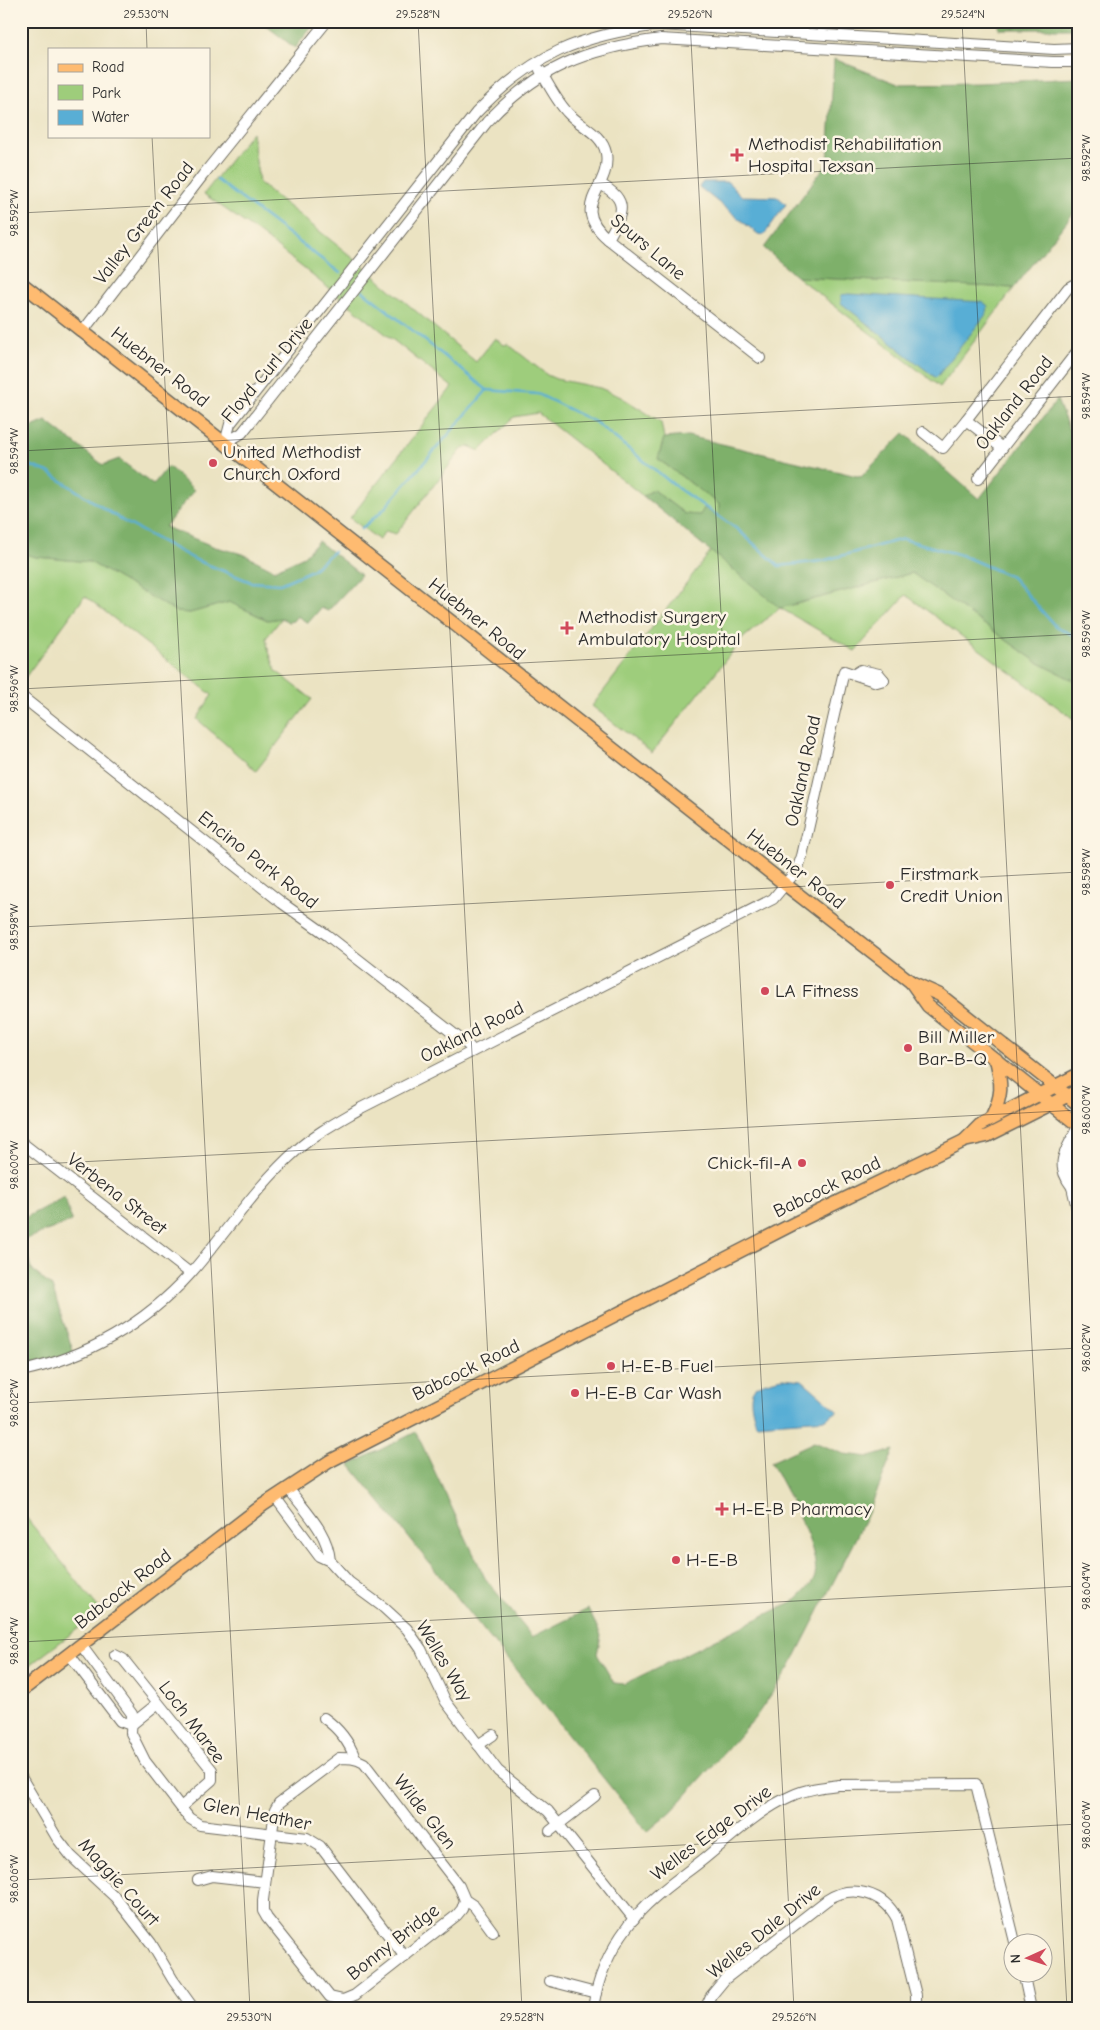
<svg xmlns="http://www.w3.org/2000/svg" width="1100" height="2030" font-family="'Comic Neue',sans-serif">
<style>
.green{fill:#9ecd7b;stroke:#647c53}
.forest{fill:#7eb06b;stroke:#546e4b}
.water{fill:#59aed5;stroke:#426c80}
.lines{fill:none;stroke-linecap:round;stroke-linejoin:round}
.stream{stroke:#59aed5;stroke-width:2.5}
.minor-casing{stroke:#6e6b60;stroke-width:12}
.major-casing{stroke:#6e6b60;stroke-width:15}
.minor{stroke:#fff;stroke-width:10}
.major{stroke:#febb71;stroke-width:12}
.ticks{fill:none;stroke:#2b2b2b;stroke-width:1;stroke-opacity:0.45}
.poi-dot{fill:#d1495b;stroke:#fcf5e5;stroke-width:2}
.labels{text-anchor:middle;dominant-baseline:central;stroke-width:5;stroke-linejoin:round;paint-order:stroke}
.poi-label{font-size:19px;fill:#2b2b2b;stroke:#fcf5e5;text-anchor:start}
.street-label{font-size:19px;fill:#2b2b2b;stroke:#fcf5e5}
.neatline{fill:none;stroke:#2b2b2b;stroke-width:2}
.ticks-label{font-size:12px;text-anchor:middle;fill:#2b2b2b}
</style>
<rect width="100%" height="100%" fill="#fcf5e5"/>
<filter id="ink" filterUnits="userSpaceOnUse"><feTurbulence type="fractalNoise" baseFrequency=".02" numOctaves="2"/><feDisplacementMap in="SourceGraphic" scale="10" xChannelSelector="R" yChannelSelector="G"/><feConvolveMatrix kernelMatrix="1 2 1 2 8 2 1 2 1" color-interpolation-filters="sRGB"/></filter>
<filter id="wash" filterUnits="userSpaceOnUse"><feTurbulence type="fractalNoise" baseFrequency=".0096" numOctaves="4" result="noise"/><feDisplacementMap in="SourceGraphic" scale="20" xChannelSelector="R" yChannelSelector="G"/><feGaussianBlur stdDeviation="1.12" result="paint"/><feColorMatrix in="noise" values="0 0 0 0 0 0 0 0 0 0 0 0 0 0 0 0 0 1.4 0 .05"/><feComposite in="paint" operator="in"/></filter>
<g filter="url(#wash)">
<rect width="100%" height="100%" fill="#ebe3c2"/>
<g class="green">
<polygon points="252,132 259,183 352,257 476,362 495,338 504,345 508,344 547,375 556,379 600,388 621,397 661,422 664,438 658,459 719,504 719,517 685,514 653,490 643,496 538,413 514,417 480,451 468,446 462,449 396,534 385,531 379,540 350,518 452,387 263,236 204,194"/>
<polygon points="797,277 1014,288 940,387"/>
<polygon points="711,551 781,608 912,573 1037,662 1079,683 1079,723 906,595 855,651 780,608 743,638 652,753 592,706"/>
<polygon points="21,553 36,557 90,562 177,612 190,613 230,602 267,620 282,618 266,638 268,649 276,671 312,699 256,771 197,719 212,695 85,596 21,683"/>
<polygon points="21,1511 101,1611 21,1672"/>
</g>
<g class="forest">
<polygon points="260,21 317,21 295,48"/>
<rect x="999" y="21" width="80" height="8"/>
<polygon points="834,59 898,84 980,83 1079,78 1079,206 1014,288 797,277 764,248 828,162"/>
<polygon points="1057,400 1079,455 1079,683 1037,662 912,573 780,608 643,496 653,490 685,514 700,515 704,508 719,517 719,504 658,459 664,438 688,436 861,477 904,433 979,499"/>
<polygon points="46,421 103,465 119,459 153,485 168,466 194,490 165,527 215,547 243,554 274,570 304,556 318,541 361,575 328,611 321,608 308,623 297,616 293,621 288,622 282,618 268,620 229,602 190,613 177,612 90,562 36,557 21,553 21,430 25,430"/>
<polygon points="64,1197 72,1221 24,1240 31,1269 52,1287 74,1354 21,1369 21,1220"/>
<path d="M 416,1432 L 485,1578 L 532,1637 L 588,1609 L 601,1635 L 597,1654 L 614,1683 L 624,1684 L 796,1600 C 803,1593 812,1586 815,1576 C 821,1550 783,1486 771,1462 L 814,1442 L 844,1454 L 870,1457 L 894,1450 L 866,1518 L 790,1667 L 755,1718 L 672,1811 L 647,1832 L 350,1465 Z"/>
</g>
<g class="water">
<polygon points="703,182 728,182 742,196 778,197 786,204 764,235 758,234 699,187"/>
<polygon points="848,294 983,302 988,306 987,313 936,378 841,303 841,295"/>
<path d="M 783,1378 L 802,1380 L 838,1411 L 826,1419 L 756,1424 C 747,1391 747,1385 783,1378 Z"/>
</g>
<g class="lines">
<g class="stream">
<polyline points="217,180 340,273"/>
<polyline points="363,291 487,390"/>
<polyline points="21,462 48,472 123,521 196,560 251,582 280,584 312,570 334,551"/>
<polyline points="361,529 383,510 487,390 538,394 595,422 679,489 737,529 779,566 822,561 903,539 961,555 1012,577 1055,626 1079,638"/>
</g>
</g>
</g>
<g filter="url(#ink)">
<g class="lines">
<defs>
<g id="minor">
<path d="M 540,70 C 548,84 556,100 567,112 C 579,126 602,133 606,153 C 612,189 567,204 608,239 L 760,358"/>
<path d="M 600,184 C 630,200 623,213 608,239"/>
<polyline points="83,331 203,175 327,21"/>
<polyline points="923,432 943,448 966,420"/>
<path d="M 225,443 L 230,424 L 476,113 C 532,54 581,35 660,25 L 1054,49 L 1079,48"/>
<path d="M 225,443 L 242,433 L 487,122 C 538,67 588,48 661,39 L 1053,62 L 1079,62"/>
<polyline points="1002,448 966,420 1068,288 1073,285 1079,285"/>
<polyline points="978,479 1079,349"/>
<polyline points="855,674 861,670 879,674 884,680"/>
<polyline points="21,696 282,903 327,935 468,1045 473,1051"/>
<polyline points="21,1142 190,1273"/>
<polyline points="1079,1143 1074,1149 1070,1159 1073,1173 1072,1187 1079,1217"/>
<path d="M 1072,1187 C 1052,1161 1068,1150 1078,1126"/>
<path d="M 21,1371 C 86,1358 146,1323 190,1274 C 226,1233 256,1186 297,1150 C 316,1133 339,1121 361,1108 L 773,899 L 797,870 L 802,856 L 844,671 L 877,682 L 884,680"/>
<path d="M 288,1488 C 305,1511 328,1532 330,1561"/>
<polyline points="275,1497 319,1556 330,1561 349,1582 383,1607 407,1629 421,1649 446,1702 498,1771 548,1811 634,1919"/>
<polyline points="81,1645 132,1714 131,1733 145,1761 189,1818 200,1825 307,1838 320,1846 405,1957"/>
<polyline points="69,1654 120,1721 131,1725"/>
<polyline points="115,1655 123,1659 212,1770 212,1780 181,1807"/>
<path d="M 324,1718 C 338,1728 349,1742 355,1758"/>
<polyline points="131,1725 157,1704"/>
<polyline points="478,1745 493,1735"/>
<polyline points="21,1777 57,1838 71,1856 115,1897 151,1943 173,1980 194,2009"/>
<polyline points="550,1831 595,1796"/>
<polyline points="198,1880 212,1876 265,1882"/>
<path d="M 465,1900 L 462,1909 L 457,1915 L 355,1995 L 343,2000 L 330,1997 L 267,1918 L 263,1911 L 263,1900 L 275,1810 L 279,1803 L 339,1758 C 349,1758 355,1758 364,1763 L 459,1886 L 465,1900 L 474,1906 L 493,1932"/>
<polyline points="1023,1972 1031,2009"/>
<polyline points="550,1981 596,1993"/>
<path d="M 593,2009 C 597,1979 610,1950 628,1926 C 648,1898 679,1879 705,1858 C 732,1836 759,1810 791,1796 C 806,1789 823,1787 839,1785 L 976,1784 L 1015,1942"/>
<path d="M 705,2009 L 711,1996 L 725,1979 L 827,1900 C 852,1883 884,1893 897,1919 L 916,1995 L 916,2009"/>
</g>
<g id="major">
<polyline points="21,283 786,885 911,982 940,995 1079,1105"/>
<polyline points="911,982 928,1006 1079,1126"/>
<path d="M 991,1119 C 1003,1095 1002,1085 996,1059"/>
<polyline points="964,1141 980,1125 1079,1074"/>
<polyline points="21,1691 263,1505 330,1461 797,1222 964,1141 987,1136 1079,1090"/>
</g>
</defs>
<use href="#minor" class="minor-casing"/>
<use href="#major" class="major-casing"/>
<use href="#minor" class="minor"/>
<use href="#major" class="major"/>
</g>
</g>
<path class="ticks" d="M 146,21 L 147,49M 418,21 L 522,2009M 690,21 L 794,2009M 962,21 L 1067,2009M 152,136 L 250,2009M 21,213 L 1079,158M 21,451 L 1079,396M 21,689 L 1079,634M 21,927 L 1079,872M 21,1165 L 1079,1110M 21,1403 L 1079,1348M 21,1642 L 1079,1586M 21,1880 L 1079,1824"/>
<g class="poi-dot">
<path d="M734.5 147.5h5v5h5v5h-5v5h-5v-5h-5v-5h5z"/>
<circle cx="213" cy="463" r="5"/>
<path d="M564.5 620.5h5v5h5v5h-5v5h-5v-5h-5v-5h5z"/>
<circle cx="890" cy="885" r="5"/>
<circle cx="765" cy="991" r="5"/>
<circle cx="908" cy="1048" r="5"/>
<circle cx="802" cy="1163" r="5"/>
<circle cx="611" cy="1366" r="5"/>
<circle cx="575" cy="1393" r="5"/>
<path d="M719.5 1501.5h5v5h5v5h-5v5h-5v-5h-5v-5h5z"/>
<circle cx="676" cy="1560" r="5"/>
</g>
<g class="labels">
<g class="poi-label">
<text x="748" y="144">Methodist Rehabilitation<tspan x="748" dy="22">Hospital Texsan</tspan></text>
<text x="223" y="452">United Methodist<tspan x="223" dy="22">Church Oxford</tspan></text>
<text x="578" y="617">Methodist Surgery<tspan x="578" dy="22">Ambulatory Hospital</tspan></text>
<text x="900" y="874">Firstmark<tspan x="900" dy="22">Credit Union</tspan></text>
<text x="775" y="991">LA Fitness</text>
<text x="918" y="1037">Bill Miller<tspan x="918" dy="22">Bar-B-Q</tspan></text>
<text x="792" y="1163" text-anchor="end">Chick-fil-A</text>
<text x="621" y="1366">H-E-B Fuel</text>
<text x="585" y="1393">H-E-B Car Wash</text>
<text x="732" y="1509">H-E-B Pharmacy</text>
<text x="686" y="1560">H-E-B</text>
</g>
<g class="street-label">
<text transform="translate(144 223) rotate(-52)">Valley Green Road</text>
<text transform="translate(648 247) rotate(40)">Spurs Lane</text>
<text transform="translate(160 367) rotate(38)">Huebner Road</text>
<text transform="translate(267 370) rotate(-50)">Floyd Curl Drive</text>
<text transform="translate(1014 403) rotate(-52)">Oakland Road</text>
<text transform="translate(477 619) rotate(39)">Huebner Road</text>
<text transform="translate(803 771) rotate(-78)">Oakland Road</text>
<text transform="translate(258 860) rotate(38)">Encino Park Road</text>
<text transform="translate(796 869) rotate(38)">Huebner Road</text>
<text transform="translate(472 1032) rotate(-27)">Oakland Road</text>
<text transform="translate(827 1187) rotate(-26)">Babcock Road</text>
<text transform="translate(117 1194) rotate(38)">Verbena Street</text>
<text transform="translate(466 1370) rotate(-26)">Babcock Road</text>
<text transform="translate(123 1589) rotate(-38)">Babcock Road</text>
<text transform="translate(444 1661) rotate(59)">Welles Way</text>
<text transform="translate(192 1722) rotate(53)">Loch Maree</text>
<text transform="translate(425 1812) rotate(52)">Wilde Glen</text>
<text transform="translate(257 1814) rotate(11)">Glen Heather</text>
<text transform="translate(711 1833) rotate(-37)">Welles Edge Drive</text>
<text transform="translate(119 1882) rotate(48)">Maggie Court</text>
<text transform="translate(764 1931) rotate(-39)">Welles Dale Drive</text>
<text transform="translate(393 1942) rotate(-38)">Bonny Bridge</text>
</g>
</g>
<rect width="1100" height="2030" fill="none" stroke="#fcf5e5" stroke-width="55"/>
<rect x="48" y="48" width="162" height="90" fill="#fcf5e5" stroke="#a8a49b"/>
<rect x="58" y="64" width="25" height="8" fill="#febb71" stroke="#a8a49b"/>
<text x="92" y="72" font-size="15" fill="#2b2b2b">Road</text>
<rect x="58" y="85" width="25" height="15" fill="#9ecd7b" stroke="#a8a49b"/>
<text x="92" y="98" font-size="15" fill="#2b2b2b">Park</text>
<rect x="58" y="110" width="25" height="15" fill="#59aed5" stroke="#a8a49b"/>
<text x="92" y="122" font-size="15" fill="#2b2b2b">Water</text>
<g transform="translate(1028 1958) rotate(267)"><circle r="24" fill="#fcf5e5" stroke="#a8a49b"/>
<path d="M0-4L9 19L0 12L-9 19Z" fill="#d1495b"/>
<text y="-8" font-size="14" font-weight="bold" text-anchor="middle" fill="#2b2b2b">N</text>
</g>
<rect x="28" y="28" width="1044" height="1974" class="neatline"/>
<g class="ticks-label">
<text x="146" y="18">29.530°N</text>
<text x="418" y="18">29.528°N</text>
<text x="690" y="18">29.526°N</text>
<text x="963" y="18">29.524°N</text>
<text transform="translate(1086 158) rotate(-90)" y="4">98.592°W</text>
<text transform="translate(14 213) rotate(-90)" y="4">98.592°W</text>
<text transform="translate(1086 396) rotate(-90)" y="4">98.594°W</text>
<text transform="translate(14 451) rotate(-90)" y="4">98.594°W</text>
<text transform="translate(1086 634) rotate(-90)" y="4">98.596°W</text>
<text transform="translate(14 689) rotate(-90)" y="4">98.596°W</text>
<text transform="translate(1086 872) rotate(-90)" y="4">98.598°W</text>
<text transform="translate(14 927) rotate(-90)" y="4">98.598°W</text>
<text transform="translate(1086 1110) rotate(-90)" y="4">98.600°W</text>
<text transform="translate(14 1165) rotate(-90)" y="4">98.600°W</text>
<text transform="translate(1086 1348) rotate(-90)" y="4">98.602°W</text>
<text transform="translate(14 1403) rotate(-90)" y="4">98.602°W</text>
<text transform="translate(1086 1586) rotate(-90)" y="4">98.604°W</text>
<text transform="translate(14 1641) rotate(-90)" y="4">98.604°W</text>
<text transform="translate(1086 1825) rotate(-90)" y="4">98.606°W</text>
<text transform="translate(14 1879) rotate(-90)" y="4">98.606°W</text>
<text x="249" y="2021">29.530°N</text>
<text x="522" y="2021">29.528°N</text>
<text x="794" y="2021">29.526°N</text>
</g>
</svg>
